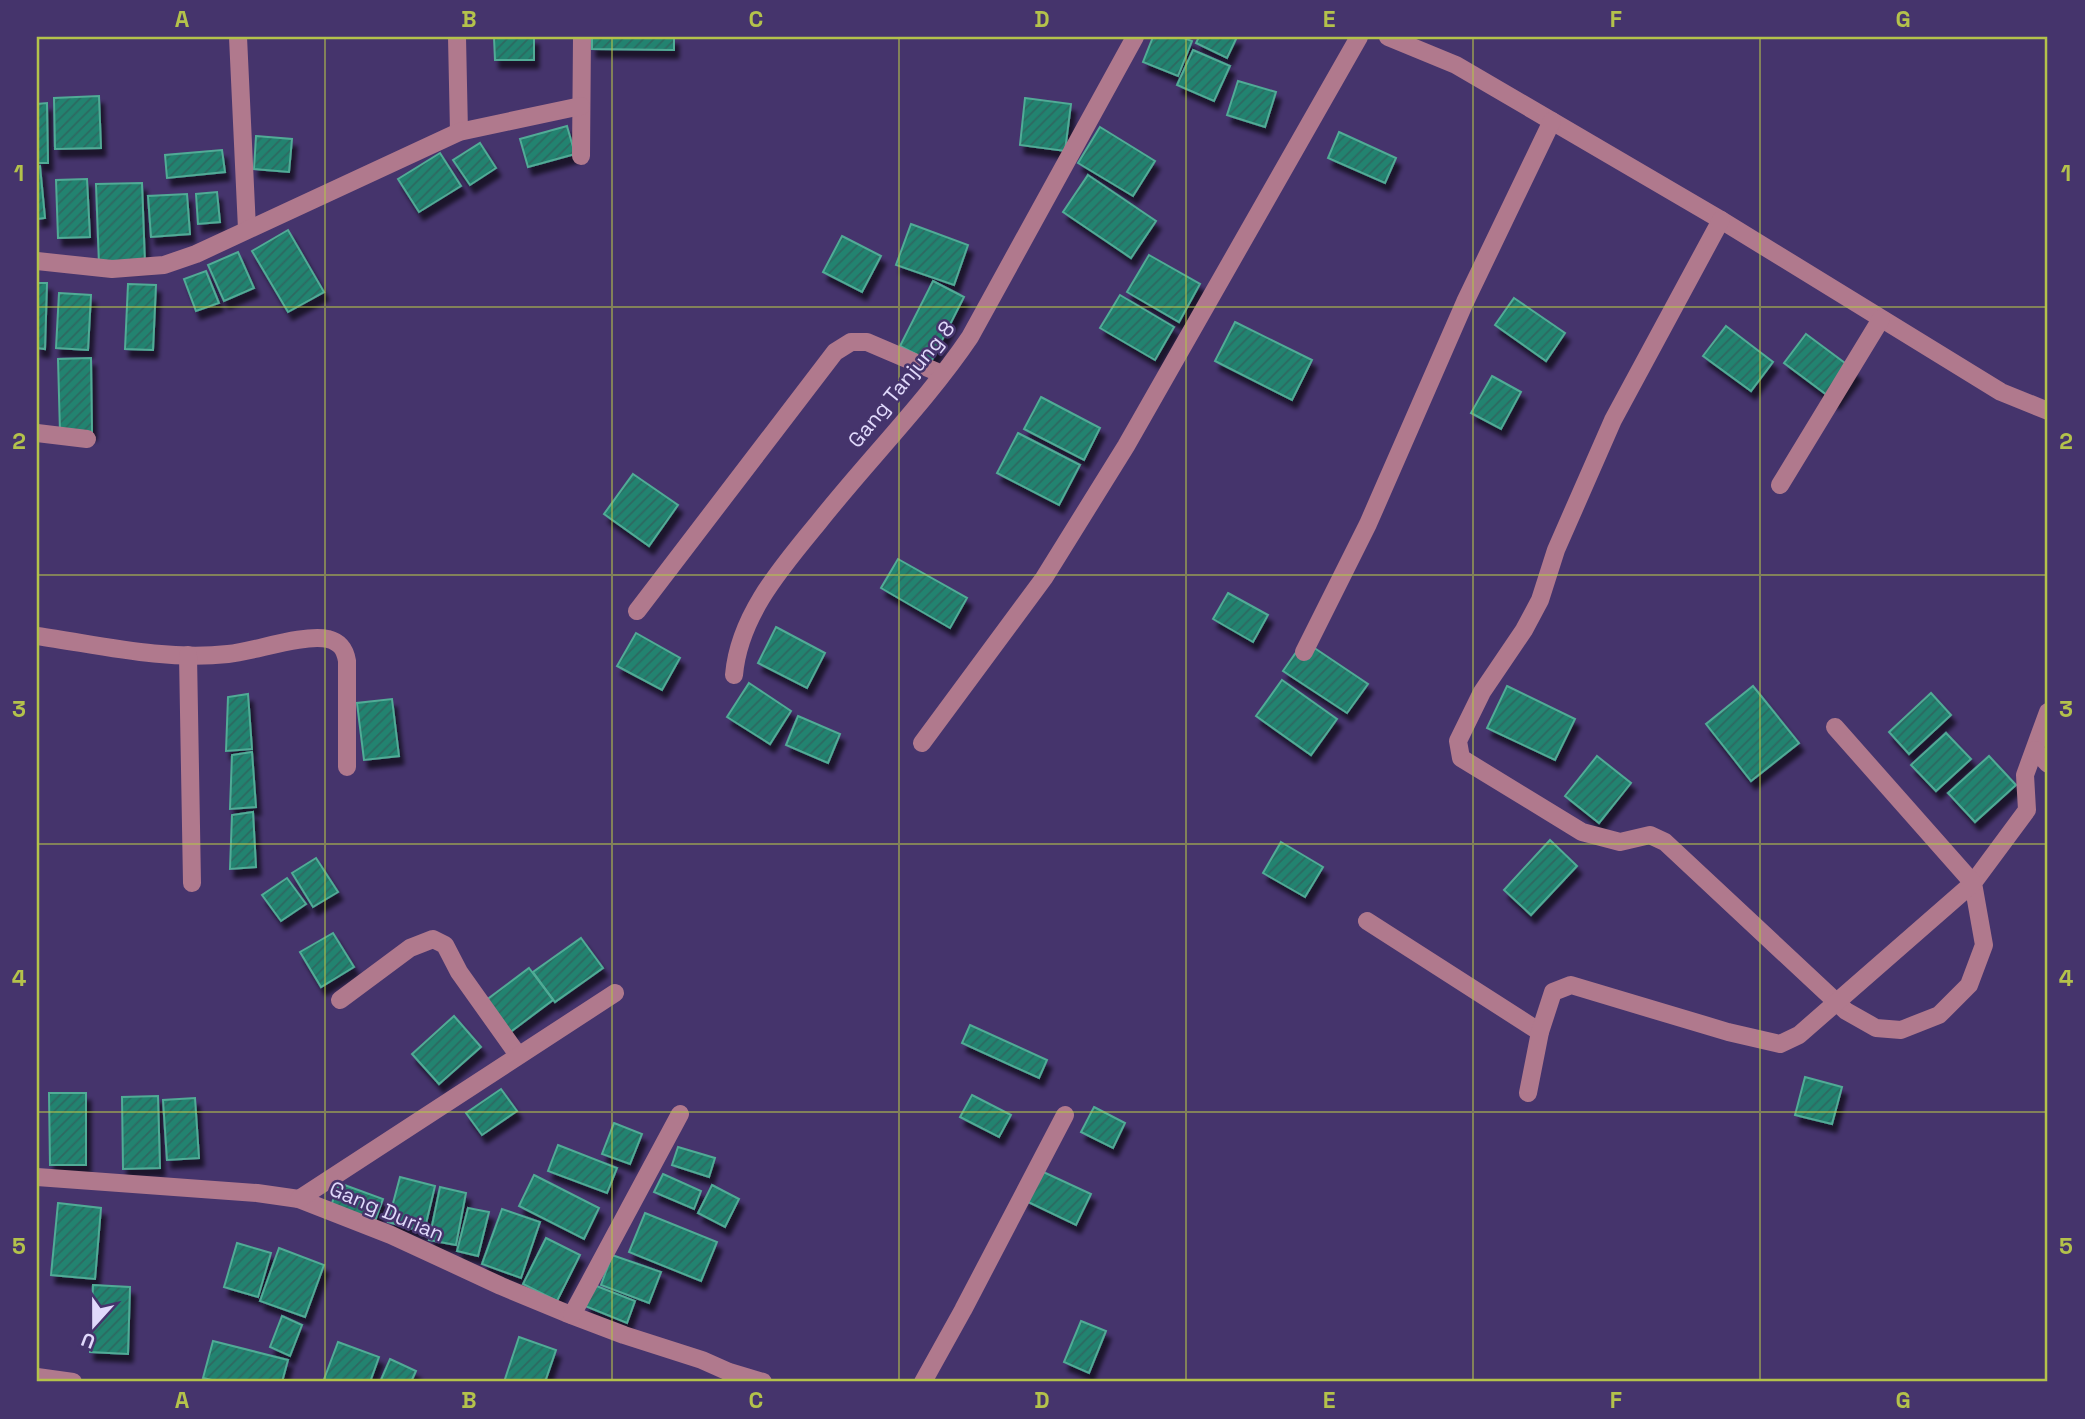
<svg xmlns="http://www.w3.org/2000/svg" width="2085" height="1419" font-family="'Space Grotesk',sans-serif">
<style>
.building{fill:url(#building-hatch);stroke:#51ab96;stroke-width:2;filter:url(#shadow)}
.lines{fill:none;stroke-linecap:round;stroke-linejoin:round}
.minor{stroke:#b0798d;stroke-width:18}
.grid{fill:none;stroke:#b4c24b;stroke-width:2;stroke-opacity:0.55}
.labels{text-anchor:middle;dominant-baseline:central;stroke-width:5;stroke-linejoin:round;paint-order:stroke}
.street-label{font-size:21px;fill:#e0d9fb;stroke:#45346c}
.neatline{fill:none;stroke:#b4c24b;stroke-width:2.5}
.grid-label{font-size:23px;text-anchor:middle;font-weight:bold;fill:#b4c24b}
</style>
<defs>
<pattern id="building-hatch" width="6" height="6" patternUnits="userSpaceOnUse" patternTransform="scale(1.75)"><rect width="6" height="6" fill="#20836f"/><path d="M-1 1l2-2M0 6l6-6M5 7l2-2" fill="none" stroke="#2e6961"/></pattern>
<filter id="shadow"><feDropShadow dx="4.5" dy="8" stdDeviation="2" flood-color="#0009"/></filter>
</defs>
<rect width="100%" height="100%" fill="#45346c"/>
<g class="building">
<polygon points="494,37 534,37 534,60 495,60"/>
<polygon points="592,37 674,37 674,50 592,49"/>
<polygon points="1153,37 1181,37 1192,41 1178,76 1143,62"/>
<polygon points="1199,37 1237,37 1227,58 1196,43"/>
<polygon points="1193,50 1230,66 1214,101 1177,85"/>
<polygon points="1238,81 1276,92 1265,127 1227,115"/>
<polygon points="99,96 101,148 55,149 54,98"/>
<polygon points="1025,98 1071,104 1065,151 1020,145"/>
<polygon points="47,103 48,163 37,163 37,104"/>
<polygon points="567,126 575,154 528,167 520,139"/>
<polygon points="1100,127 1155,161 1133,196 1078,163"/>
<polygon points="1339,132 1396,158 1385,183 1328,158"/>
<polygon points="256,136 292,139 289,172 254,169"/>
<polygon points="480,143 496,168 470,185 453,160"/>
<polygon points="222,150 225,172 167,178 165,155"/>
<polygon points="440,153 461,186 419,212 398,179"/>
<polygon points="40,166 45,218 37,219 37,167"/>
<polygon points="1088,175 1156,221 1131,258 1063,212"/>
<polygon points="87,179 90,237 58,238 56,180"/>
<polygon points="142,183 145,264 99,265 96,184"/>
<polygon points="217,192 220,222 198,224 196,194"/>
<polygon points="187,194 190,234 151,237 148,196"/>
<polygon points="911,224 968,245 954,285 896,265"/>
<polygon points="288,230 324,292 288,312 252,251"/>
<polygon points="842,236 881,256 862,292 823,272"/>
<polygon points="238,252 254,288 224,301 208,265"/>
<polygon points="1149,255 1200,284 1179,322 1127,292"/>
<polygon points="206,271 219,303 196,311 184,279"/>
<polygon points="933,281 964,297 931,362 900,346"/>
<polygon points="37,283 47,283 45,349 37,348"/>
<polygon points="128,284 156,285 153,350 125,349"/>
<polygon points="59,293 91,295 88,350 56,348"/>
<polygon points="1120,295 1174,327 1155,360 1100,328"/>
<polygon points="1514,298 1565,333 1546,361 1495,325"/>
<polygon points="1235,322 1312,360 1292,400 1215,361"/>
<polygon points="1726,326 1773,362 1751,391 1703,356"/>
<polygon points="1806,334 1857,372 1835,401 1784,363"/>
<polygon points="91,358 92,432 60,432 58,359"/>
<polygon points="1492,376 1521,392 1501,429 1471,413"/>
<polygon points="1041,397 1100,428 1084,460 1024,429"/>
<polygon points="1018,433 1080,465 1059,505 997,473"/>
<polygon points="633,474 678,505 649,546 604,514"/>
<polygon points="898,559 967,598 950,628 881,588"/>
<polygon points="1228,593 1268,615 1253,642 1213,619"/>
<polygon points="776,627 825,653 807,688 758,663"/>
<polygon points="636,633 680,658 662,690 617,666"/>
<polygon points="1304,641 1368,684 1347,713 1283,671"/>
<polygon points="1282,680 1337,719 1311,755 1256,716"/>
<polygon points="749,683 791,711 770,744 727,717"/>
<polygon points="1507,686 1575,719 1555,760 1487,728"/>
<polygon points="1753,686 1799,743 1751,781 1706,724"/>
<polygon points="1931,693 1951,715 1909,754 1889,732"/>
<polygon points="248,694 252,749 226,751 228,697"/>
<polygon points="392,699 399,756 364,760 357,703"/>
<polygon points="798,716 840,734 828,763 786,745"/>
<polygon points="1946,733 1971,759 1936,791 1911,765"/>
<polygon points="252,752 256,807 230,809 232,755"/>
<polygon points="1597,756 1631,783 1599,823 1565,796"/>
<polygon points="1989,756 2016,785 1975,822 1948,793"/>
<polygon points="253,812 256,867 230,869 232,815"/>
<polygon points="1550,840 1577,866 1531,915 1504,890"/>
<polygon points="1281,842 1323,867 1305,897 1263,873"/>
<polygon points="316,858 338,892 313,907 292,873"/>
<polygon points="287,878 306,904 281,921 262,895"/>
<polygon points="333,933 354,967 321,987 300,952"/>
<polygon points="581,938 603,968 555,1002 533,972"/>
<polygon points="529,968 553,1000 509,1033 485,1001"/>
<polygon points="454,1016 481,1047 439,1084 412,1054"/>
<polygon points="970,1025 1047,1060 1039,1078 962,1043"/>
<polygon points="1805,1077 1842,1087 1832,1124 1795,1115"/>
<polygon points="501,1089 517,1111 482,1135 466,1113"/>
<polygon points="49,1093 86,1093 86,1165 50,1165"/>
<polygon points="972,1095 1011,1115 999,1137 960,1117"/>
<polygon points="158,1096 160,1168 123,1169 122,1097"/>
<polygon points="195,1098 199,1158 167,1160 163,1100"/>
<polygon points="1094,1107 1125,1123 1113,1148 1081,1132"/>
<polygon points="614,1123 642,1134 630,1164 602,1154"/>
<polygon points="558,1145 617,1168 607,1193 548,1171"/>
<polygon points="678,1147 715,1158 709,1177 672,1165"/>
<polygon points="1039,1170 1091,1194 1076,1225 1024,1200"/>
<polygon points="663,1174 701,1191 694,1209 654,1192"/>
<polygon points="534,1175 599,1208 584,1239 519,1206"/>
<polygon points="400,1177 435,1186 424,1232 388,1222"/>
<polygon points="339,1183 383,1199 375,1221 331,1206"/>
<polygon points="712,1185 739,1199 725,1227 698,1213"/>
<polygon points="440,1187 466,1193 456,1245 429,1240"/>
<polygon points="58,1203 101,1208 95,1279 51,1275"/>
<polygon points="468,1208 489,1212 478,1256 457,1251"/>
<polygon points="502,1209 540,1222 521,1278 482,1264"/>
<polygon points="645,1213 717,1242 701,1281 629,1252"/>
<polygon points="546,1238 580,1255 557,1301 523,1284"/>
<polygon points="237,1243 271,1253 258,1297 224,1287"/>
<polygon points="279,1248 324,1265 305,1317 260,1301"/>
<polygon points="612,1255 661,1272 649,1303 601,1285"/>
<polygon points="93,1285 130,1287 128,1354 90,1352"/>
<polygon points="594,1285 635,1301 627,1323 585,1306"/>
<polygon points="282,1316 302,1325 290,1356 270,1347"/>
<polygon points="1081,1321 1106,1331 1089,1373 1064,1362"/>
<polygon points="519,1337 556,1350 545,1382 504,1382"/>
<polygon points="213,1341 288,1360 282,1382 221,1382 203,1378"/>
<polygon points="338,1342 379,1357 370,1382 323,1382"/>
<polygon points="390,1359 416,1371 411,1382 380,1382"/>
</g>
<g class="lines">
<g class="minor">
<polyline points="238,37 247,229"/>
<polyline points="457,37 459,132"/>
<polyline points="1388,37 1456,65 1721,220 2001,392 2048,411"/>
<polyline points="581,156 582,37"/>
<polyline points="1721,220 1613,420 1556,550 1540,600 1524,630 1482,692 1458,741 1461,758 1582,832 1620,842 1650,835 1665,842 1846,1011 1876,1028 1901,1030 1939,1015 1969,985 1984,945 1973,883 2027,810 2025,775 2048,712"/>
<polyline points="37,261 112,269 164,265 196,254 459,132 581,106"/>
<polyline points="37,433 87,439"/>
<polyline points="1780,485 1881,319"/>
<polyline points="637,611 835,352 851,342 867,342 942,374"/>
<path d="M 37,636 C 100,645 164,661 228,654 C 256,651 302,634 328,639 C 340,642 345,649 347,661 L 347,767"/>
<polyline points="1304,652 1368,524 1465,302 1552,121"/>
<polyline points="188,655 192,883"/>
<path d="M 734,675 C 739,616 781,568 818,523 C 867,461 926,402 970,337 L 1135,37"/>
<polyline points="922,743 1044,578 1126,446 1359,37"/>
<polyline points="2035,750 2048,764"/>
<polyline points="1367,921 1540,1032"/>
<polyline points="340,1000 410,948 433,939 445,945 459,972 518,1055"/>
<polyline points="1528,1093 1540,1032 1553,992 1571,985 1728,1032 1780,1044 1799,1035 1973,883 1835,727"/>
<polyline points="37,1177 257,1193 299,1199 391,1235 501,1286 566,1313 624,1335 702,1360 729,1372 763,1382"/>
<polyline points="299,1199 615,993"/>
<polyline points="572,1315 680,1114"/>
<polyline points="37,1377 73,1382"/>
<polyline points="923,1382 963,1310 1065,1115"/>
</g>
</g>
<path class="grid" d="M 325,37 L 325,1382M 612,37 L 612,1382M 899,37 L 899,1382M 1186,37 L 1186,1382M 1473,37 L 1473,1382M 1760,37 L 1760,1382M 37,307 L 2048,307M 37,575 L 2048,575M 37,844 L 2048,844M 37,1112 L 2048,1112"/>
<g class="labels">
<g class="street-label">
<text transform="translate(901 384) rotate(-51)">Gang Tanjung 8</text>
<text transform="translate(387 1211) rotate(23)">Gang Durian</text>
</g>
</g>
<rect width="2085" height="1419" fill="none" stroke="#45346c" stroke-width="77"/>
<g transform="translate(94 1325) rotate(201)" stroke="#45346c" stroke-width="5" paint-order="stroke">
<path d="M0-5L12 26L0 18L-12 26Z" fill="#e0d9fb"/>
<text y="-10" font-size="19" font-weight="bold" text-anchor="middle" fill="#e0d9fb">U</text>
</g>
<rect x="38" y="38" width="2008" height="1342" class="neatline"/>
<g class="grid-label">
<text x="182" y="27">A</text>
<text x="469" y="27">B</text>
<text x="756" y="27">C</text>
<text x="1042" y="27">D</text>
<text x="1329" y="27">E</text>
<text x="1616" y="27">F</text>
<text x="1903" y="27">G</text>
<text x="19" y="181">1</text>
<text x="2066" y="181">1</text>
<text x="19" y="449">2</text>
<text x="2066" y="449">2</text>
<text x="19" y="717">3</text>
<text x="2066" y="717">3</text>
<text x="19" y="986">4</text>
<text x="2066" y="986">4</text>
<text x="19" y="1254">5</text>
<text x="2066" y="1254">5</text>
<text x="182" y="1408">A</text>
<text x="469" y="1408">B</text>
<text x="756" y="1408">C</text>
<text x="1042" y="1408">D</text>
<text x="1329" y="1408">E</text>
<text x="1616" y="1408">F</text>
<text x="1903" y="1408">G</text>
</g>
</svg>
